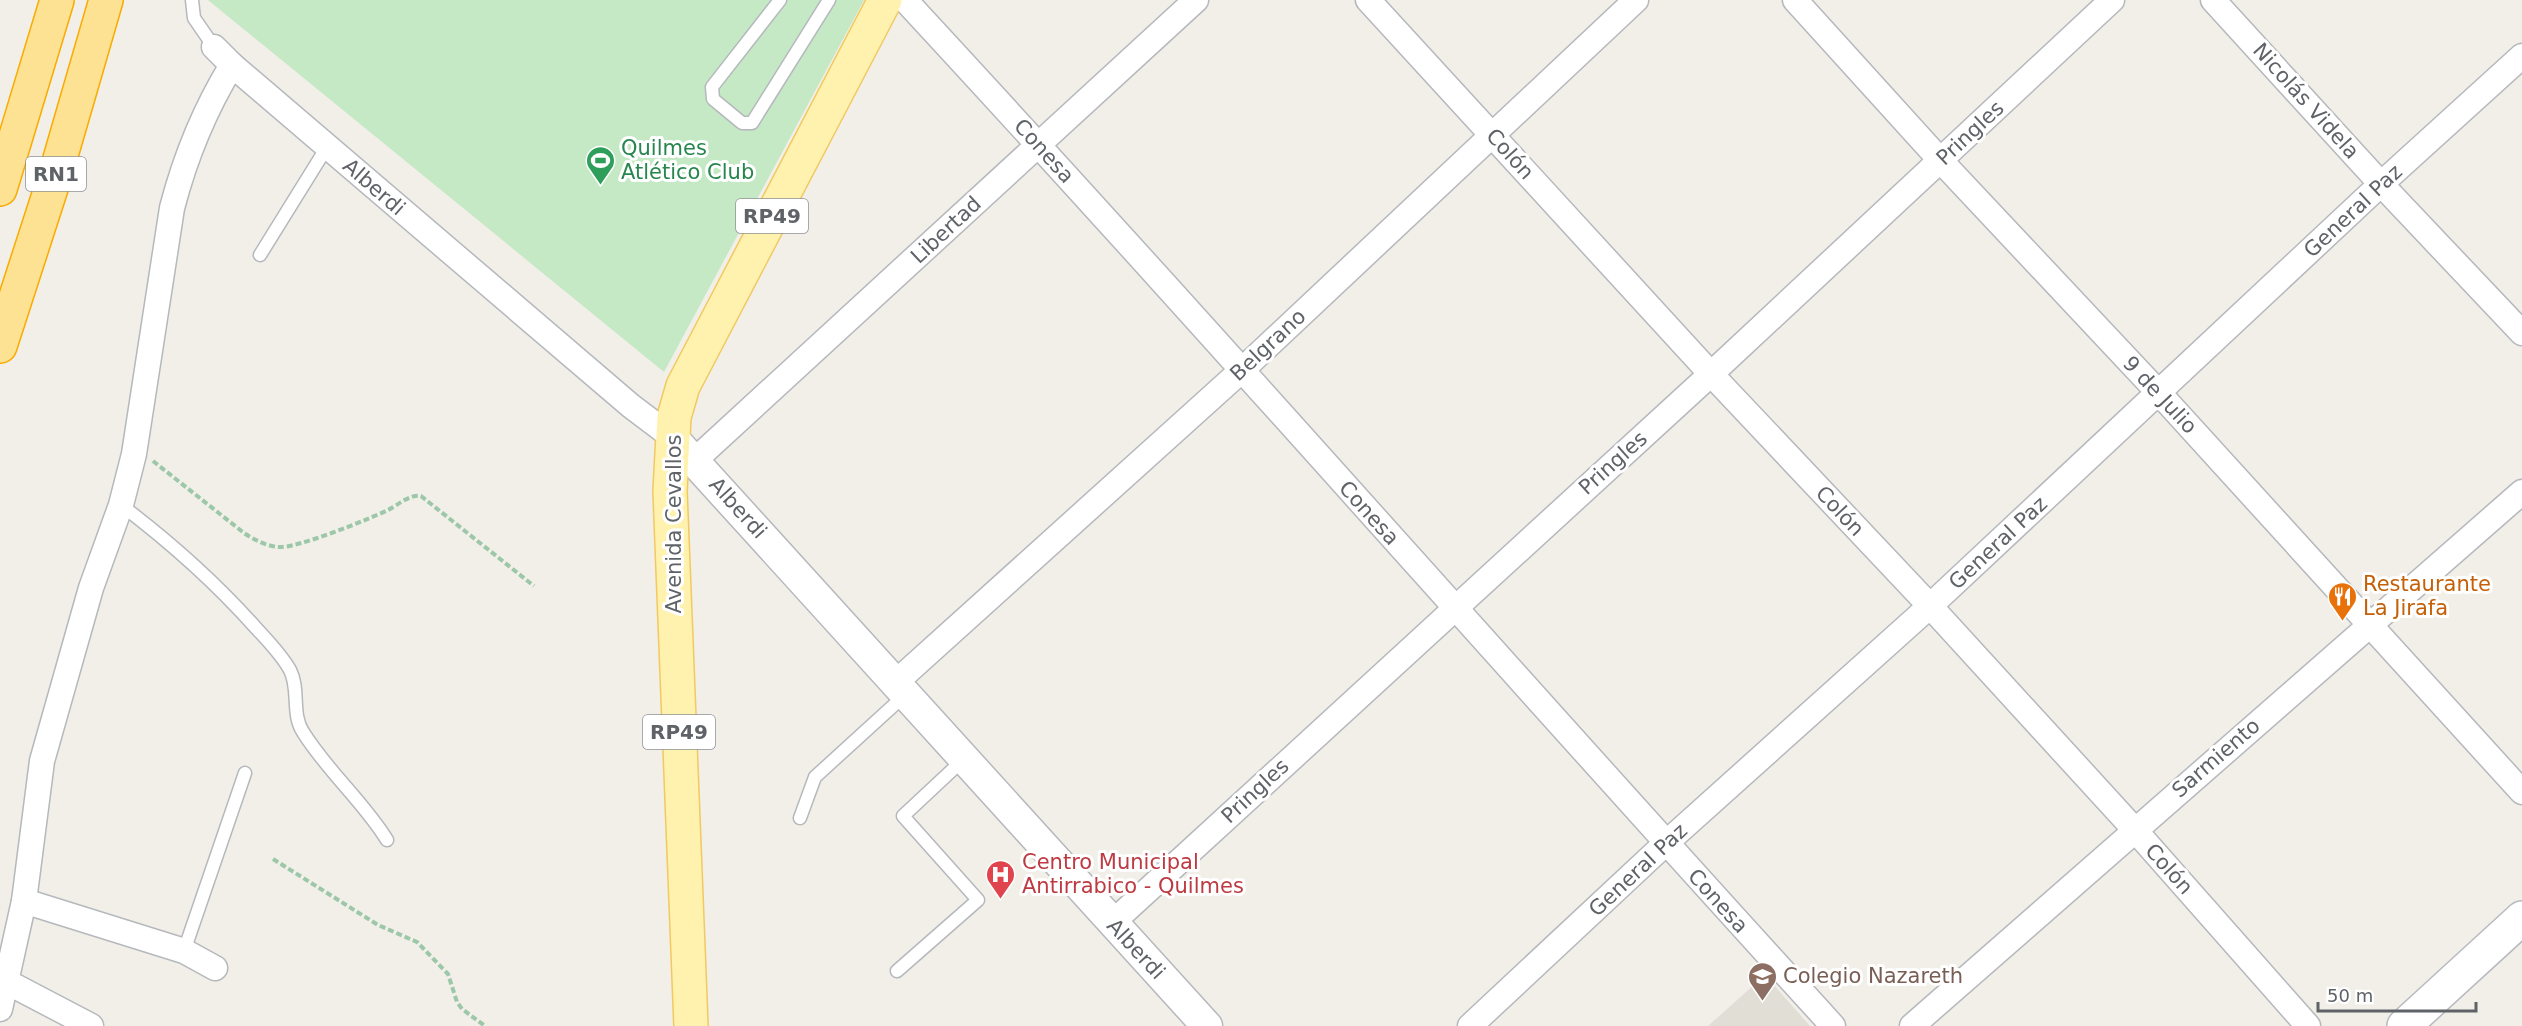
<svg xmlns="http://www.w3.org/2000/svg" width="2522" height="1026" font-family="'DejaVu Sans',sans-serif">
<style>
.education{fill:#e1ded6}
.grass{fill:#c5e8c5}
.lines{fill:none;stroke-linecap:round;stroke-linejoin:round}
.service-casing{stroke:#b5b8bc;stroke-width:15}
.minor-casing{stroke:#b5b8bc;stroke-width:27}
.tertiary-casing{stroke:#b5b8bc;stroke-width:33}
.secondary-casing{stroke:#b6babf;stroke-width:36}
.primary-casing{stroke:#f2c960;stroke-width:36}
.motorway-casing{stroke:#f9ab00;stroke-width:36}
.path{stroke:#9cc7a9;stroke-width:4;stroke-dasharray:6 3;stroke-linecap:butt}
.service{stroke:#fff;stroke-width:12}
.minor{stroke:#fff;stroke-width:24}
.tertiary{stroke:#fff;stroke-width:30}
.secondary{stroke:#fff;stroke-width:33}
.primary{stroke:#fff2af;stroke-width:33}
.motorway{stroke:#fde293;stroke-width:33}
.labels{text-anchor:middle;dominant-baseline:central;stroke-width:6;stroke-linejoin:round;paint-order:stroke}
.shield{fill:#fff;stroke:#8f9295;stroke-width:1.5}
.shield-label{font-size:20px;font-weight:bold;fill:#5f6368}
.street-label{font-size:21px;fill:#5f6368;stroke:#fff}
.leisure-label{font-size:21px;fill:#27864d;stroke:#fff;text-anchor:start}
.food-label{font-size:21px;fill:#c56008;stroke:#fff;text-anchor:start}
.health-label{font-size:21px;fill:#be3a42;stroke:#fff;text-anchor:start}
.education-label{font-size:21px;fill:#785e54;stroke:#fff;text-anchor:start}
</style>
<rect width="100%" height="100%" fill="#f1efe8"/>
<polygon class="education" points="1765,975 1810,1026 1708,1026"/>
<polygon class="grass" points="208,0 864,0 664,372"/>
<g class="lines">
<defs>
<g id="service">
<polyline points="192,0 194,18 214,47"/>
<polyline points="780,0 712,87 713,99 742,123 752,123 829,0"/>
<polyline points="260,255 327,147"/>
<path d="M 121,505 C 170,542 215,582 256,628 C 268,641 281,654 290,670 C 300,689 291,714 303,732 C 327,771 363,801 387,840"/>
<polyline points="800,818 815,777 905,695"/>
<polyline points="184,951 245,773"/>
<polyline points="897,971 978,900 903,816 965,758"/>
</g>
<g id="minor">
<path d="M 905,0 C 1218,338 1522,686 1833,1026"/>
<polyline points="1368,0 1711,374 1930,606 2134,829 2308,1026"/>
<polyline points="1795,0 1941,161 2159,393 2522,792"/>
<polyline points="2213,0 2381,184 2522,333"/>
<polyline points="214,47 232,65 631,406 672,437"/>
<polyline points="695,460 1196,0"/>
<polyline points="895,683 1242,370 1636,0"/>
<polyline points="24,901 184,951 215,968"/>
<polyline points="1112,923 1711,374 2112,0"/>
<polyline points="7,982 91,1026"/>
<path d="M 0,1009 L 24,901 L 42,761 L 91,588 L 121,505 L 134,454 L 172,208 C 185,158 205,109 232,65"/>
<polyline points="1470,1026 1666,843 1930,606 2381,184 2522,56"/>
<polyline points="1912,1026 2522,492"/>
</g>
<polyline id="tertiary" points="672,437 1207,1026"/>
<polyline id="secondary" points="2404,1026 2522,918"/>
<polyline id="primary" points="691,1026 670,491 674,417 683,386 885,0"/>
<g id="motorway">
<polyline points="0,189 57,0"/>
<polyline points="0,346 55,176 106,0"/>
</g>
</defs>
<use href="#service" class="service-casing"/>
<use href="#minor" class="minor-casing"/>
<use href="#tertiary" class="tertiary-casing"/>
<use href="#secondary" class="secondary-casing"/>
<use href="#primary" class="primary-casing"/>
<use href="#motorway" class="motorway-casing"/>
<g class="path">
<path d="M 153,461 L 244,533 C 253,539 266,546 278,547 C 296,549 369,519 388,510 C 398,505 410,494 421,496 L 534,586"/>
<polyline points="273,859 378,925 417,942 448,974 457,1002 462,1009 485,1026"/>
</g>
<use href="#service" class="service"/>
<use href="#minor" class="minor"/>
<use href="#tertiary" class="tertiary"/>
<use href="#secondary" class="secondary"/>
<use href="#primary" class="primary"/>
<use href="#motorway" class="motorway"/>
</g>
<defs>
<symbol id="stadium-pin" viewBox="-11 -11 22 30"><path d="M0 17L-7.5 6A9.5 9.5 0 1 1 7.5 6Z" fill="#2e9e5b" stroke="#fff"/><path d="M0-5a6.5 5 0 1 0 0 10a6.5 5 0 1 0 0-10ZM-3.5-1.8h7v3.6h-7Z" fill="#fff"/></symbol>
<symbol id="restaurant-pin" viewBox="-11 -11 22 30"><path d="M0 17L-7.5 6A9.5 9.5 0 1 1 7.5 6Z" fill="#e8710a" stroke="#fff"/><path d="M-5-6h1v4h1v-4h1v4h1v-4h1v5L-1.5 .5V6h-2V.5L-5-1ZM5-6V6H3V1.5H1.5Q1.5-4 5-6Z" fill="#fff"/></symbol>
<symbol id="hospital-pin" viewBox="-11 -11 22 30"><path d="M0 17L-7.5 6A9.5 9.5 0 1 1 7.5 6Z" fill="#e0444e" stroke="#fff"/><path d="M-5-5h3v3.5h4V-5h3V5h-3V1.5h-4V5h-3Z" fill="#fff"/></symbol>
<symbol id="school-pin" viewBox="-11 -11 22 30"><path d="M0 17L-7.5 6A9.5 9.5 0 1 1 7.5 6Z" fill="#8d6e63" stroke="#fff"/><path d="M0-5L7-2L0 1L-7-2ZM-4 1L0 2.5L4 1V4Q0 6-4 4Z" fill="#fff"/></symbol>
</defs>
<g fill-rule="evenodd">
<use href="#stadium-pin" x="584" y="144" width="33" height="45"/>
<use href="#restaurant-pin" x="2326" y="580" width="33" height="45"/>
<use href="#hospital-pin" x="984" y="858" width="33" height="45"/>
<use href="#school-pin" x="1746" y="960" width="33" height="45"/>
</g>
<g class="labels">
<g class="shield">
<rect x="26" y="157" width="60" height="34" rx="4.5"/>
<rect x="736" y="199" width="72" height="34" rx="4.5"/>
<rect x="643" y="715" width="72" height="34" rx="4.5"/>
</g>
<g class="shield-label">
<text x="56" y="174">RN1</text>
<text x="772" y="216">RP49</text>
<text x="679" y="732">RP49</text>
</g>
<g class="street-label">
<text transform="translate(2306 101) rotate(48)">Nicolás Videla</text>
<text transform="translate(1970 133) rotate(-43)">Pringles</text>
<text transform="translate(1044 151) rotate(48)">Conesa</text>
<text transform="translate(1510 154) rotate(48)">Colón</text>
<text transform="translate(374 187) rotate(41)">Alberdi</text>
<text transform="translate(2353 211) rotate(-43)">General Paz</text>
<text transform="translate(946 230) rotate(-43)">Libertad</text>
<text transform="translate(1268 345) rotate(-43)">Belgrano</text>
<text transform="translate(2160 395) rotate(47)">9 de Julio</text>
<text transform="translate(1613 463) rotate(-42)">Pringles</text>
<text transform="translate(738 508) rotate(48)">Alberdi</text>
<text transform="translate(1840 511) rotate(47)">Colón</text>
<text transform="translate(1369 513) rotate(48)">Conesa</text>
<text transform="translate(674 524) rotate(-90)">Avenida Cevallos</text>
<text transform="translate(1998 543) rotate(-43)">General Paz</text>
<text transform="translate(2216 758) rotate(-41)">Sarmiento</text>
<text transform="translate(1255 791) rotate(-43)">Pringles</text>
<text transform="translate(2169 869) rotate(48)">Colón</text>
<text transform="translate(1638 870) rotate(-43)">General Paz</text>
<text transform="translate(1718 901) rotate(48)">Conesa</text>
<text transform="translate(1136 949) rotate(47)">Alberdi</text>
</g>
<g class="leisure-label">
<text x="621" y="148">Quilmes<tspan x="621" dy="24">Atlético Club</tspan></text>
</g>
<g class="food-label">
<text x="2363" y="584">Restaurante<tspan x="2363" dy="24">La Jirafa</tspan></text>
</g>
<g class="health-label">
<text x="1022" y="862">Centro Municipal<tspan x="1022" dy="24">Antirrabico - Quilmes</tspan></text>
</g>
<g class="education-label">
<text x="1783" y="976">Colegio Nazareth</text>
</g>
</g>
<path d="M2318 1002v9h158v-9" fill="none" stroke="#5f6368" stroke-width="3"/>
<text x="2327" y="1002" font-size="18" fill="#5f6368" stroke="#ffffff" stroke-width="4.5" paint-order="stroke">50 m</text>
</svg>
